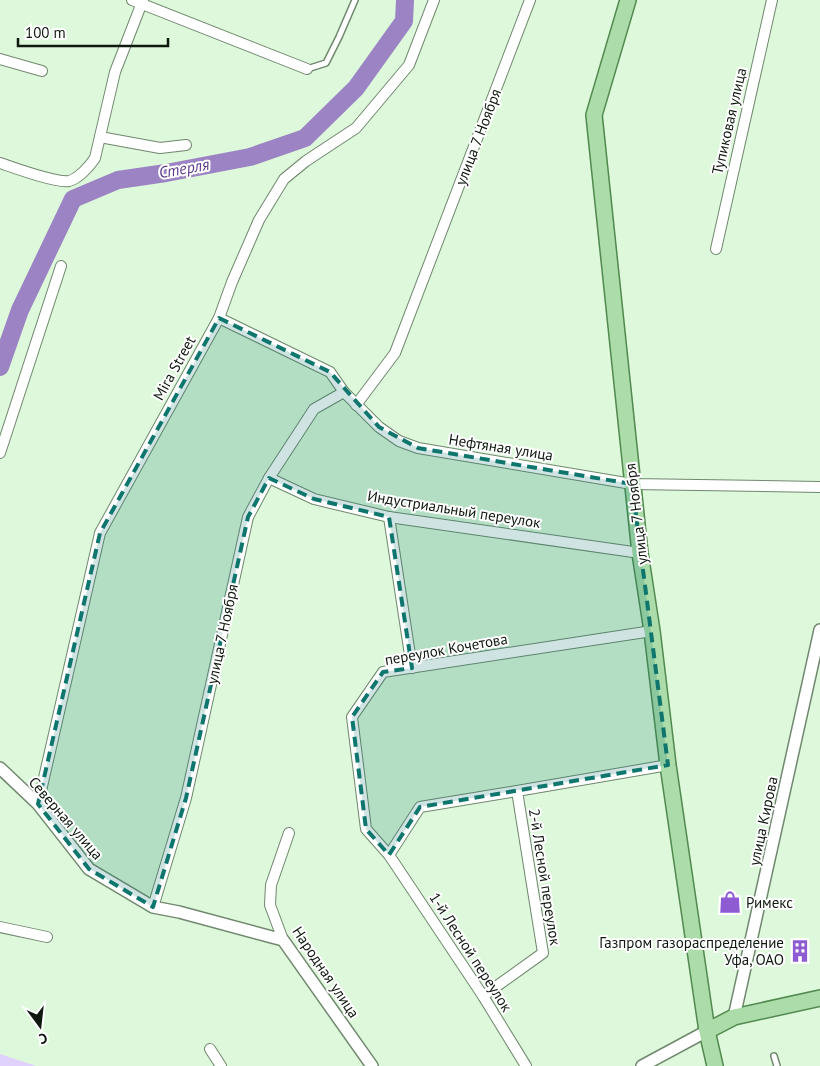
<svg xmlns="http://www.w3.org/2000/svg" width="820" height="1066" font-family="'PT Sans',sans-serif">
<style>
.green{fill:#e0d1fd}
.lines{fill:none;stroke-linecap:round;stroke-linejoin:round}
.river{stroke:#9b83c4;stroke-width:18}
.service-casing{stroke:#70886e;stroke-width:8}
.minor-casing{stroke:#70886e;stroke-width:12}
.tertiary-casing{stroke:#70886e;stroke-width:14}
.primary-casing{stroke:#51894e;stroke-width:18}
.service{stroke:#fff;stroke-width:5}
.minor{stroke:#fff;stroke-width:10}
.tertiary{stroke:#fff;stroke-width:11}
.primary{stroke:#acdca9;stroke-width:15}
.marked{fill:#0f766e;fill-opacity:0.2;stroke:#0f766e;stroke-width:4;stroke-dasharray:10 6;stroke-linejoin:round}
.labels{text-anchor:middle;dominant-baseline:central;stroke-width:4;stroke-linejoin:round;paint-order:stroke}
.street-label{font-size:15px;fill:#0f190f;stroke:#fff}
.poi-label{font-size:15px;fill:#0f190f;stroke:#fff;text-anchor:start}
.water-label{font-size:16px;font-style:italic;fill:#5d3b89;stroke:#fff}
</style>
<rect width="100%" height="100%" fill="#ddf8da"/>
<polygon class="green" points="0,1054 36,1066 0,1066"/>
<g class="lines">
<polyline class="river" points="0,367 20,310 73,199 118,180 166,173 250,157 305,138 356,88 404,21 405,0"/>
<defs>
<g id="service">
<polyline points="307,69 326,63 339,37 355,0"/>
<polyline points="774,1056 777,1066"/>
</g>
<g id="minor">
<polyline points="132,0 307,69"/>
<polyline points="0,59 42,71"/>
<polyline points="100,137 160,148 186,145"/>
<path d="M 0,163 C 15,168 55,183 69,181 C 78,179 90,166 95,158 L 115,72 L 143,0"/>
<polyline points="716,249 772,0"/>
<polyline points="219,318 330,372 344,392 379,427 399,441 418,448 632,484 820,487"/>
<polyline points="356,405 395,353 530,0"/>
<polyline points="0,453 61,266"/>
<polyline points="269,478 314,499 389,517 640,553"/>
<polyline points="389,517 412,668"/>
<polyline points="38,804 100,533 219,318 232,282 259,220 284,179 306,161 356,128 409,65 434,0"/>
<polyline points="389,855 420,807 517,791 668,765"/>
<polyline points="153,907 186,798 248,517 269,478 314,409 344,392"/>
<polyline points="0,927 47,937"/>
<polyline points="283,940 270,905 271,885 289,833"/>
<polyline points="483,996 543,953 517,791"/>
<polyline points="210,1049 221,1066"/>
<polyline points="526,1066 483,996 389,855 366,829 352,717 383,672 652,631"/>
</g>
<g id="tertiary">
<polyline points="0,768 38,804 89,869 153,907 179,912 283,940 372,1066"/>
<polyline points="734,1017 820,630"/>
<polyline points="642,1066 707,1031"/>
</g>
<g id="primary">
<polyline points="628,0 594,115 640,553 652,631 668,765 707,1031 715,1066"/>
<polyline points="707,1031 734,1017 820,998"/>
</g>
</defs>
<use href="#service" class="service-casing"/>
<use href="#minor" class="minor-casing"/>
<use href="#tertiary" class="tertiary-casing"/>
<use href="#primary" class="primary-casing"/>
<use href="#service" class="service"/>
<use href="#minor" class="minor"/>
<use href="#tertiary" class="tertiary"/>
<use href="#primary" class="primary"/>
</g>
<path class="marked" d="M 219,318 L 330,372 L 379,427 L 418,448 L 632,484 L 668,765 L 420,807 L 389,855 L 366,829 L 352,717 L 383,672 L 412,668 L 389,517 L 314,499 L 269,478 L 248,517 L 186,798 L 153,907 L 89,869 L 38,804 L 100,533 Z"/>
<defs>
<symbol id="shop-bare" viewBox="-9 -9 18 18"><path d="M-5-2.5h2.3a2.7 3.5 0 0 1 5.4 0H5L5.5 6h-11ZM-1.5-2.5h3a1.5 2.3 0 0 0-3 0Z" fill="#8f5bd3" stroke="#fff" stroke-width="2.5" paint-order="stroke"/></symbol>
<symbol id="building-bare" viewBox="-9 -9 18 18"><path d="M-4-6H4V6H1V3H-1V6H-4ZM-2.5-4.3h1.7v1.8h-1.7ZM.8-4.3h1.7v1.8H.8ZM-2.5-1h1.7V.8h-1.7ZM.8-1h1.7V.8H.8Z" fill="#8f5bd3" stroke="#fff" stroke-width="2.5" paint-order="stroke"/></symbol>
</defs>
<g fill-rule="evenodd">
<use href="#shop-bare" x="714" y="886" width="32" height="32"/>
<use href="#building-bare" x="784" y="935" width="32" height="32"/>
</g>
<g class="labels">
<g class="street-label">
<text transform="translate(729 121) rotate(-77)">Тупиковая улица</text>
<text transform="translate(478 137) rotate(-69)">улица 7 Ноября</text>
<text transform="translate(174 368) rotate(-61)">Mira Street</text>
<text transform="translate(501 447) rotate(9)">Нефтяная улица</text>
<text transform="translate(454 509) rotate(9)">Индустриальный переулок</text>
<text transform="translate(636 514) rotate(-97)">улица 7 Ноября</text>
<text transform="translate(222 634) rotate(-78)">улица 7 Ноября</text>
<text transform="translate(446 649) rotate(-10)">переулок Кочетова</text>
<text transform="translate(66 818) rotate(49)">Северная улица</text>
<text transform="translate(763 821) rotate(-78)">улица Кирова</text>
<text transform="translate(545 877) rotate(81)">2-й Лесной переулок</text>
<text transform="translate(471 952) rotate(57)">1-й Лесной переулок</text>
<text transform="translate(326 972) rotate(56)">Народная улица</text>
</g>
<g class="poi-label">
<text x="746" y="902">Римекс</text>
<text x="784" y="942" text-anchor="end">Газпром газораспределение<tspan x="784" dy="17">Уфа, ОАО</tspan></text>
</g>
<g class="water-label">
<text transform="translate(184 168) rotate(-10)">Стерля</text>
</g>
</g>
<g transform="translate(40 1026) rotate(165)" stroke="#ffffff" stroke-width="4" paint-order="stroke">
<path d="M0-4L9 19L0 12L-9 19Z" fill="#0f190f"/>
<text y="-8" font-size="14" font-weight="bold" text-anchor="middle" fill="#0f190f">С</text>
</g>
<path d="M18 38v8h150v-8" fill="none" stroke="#0f190f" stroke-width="2.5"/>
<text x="25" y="38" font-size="15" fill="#0f190f" stroke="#ffffff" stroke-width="4" paint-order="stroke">100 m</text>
</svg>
